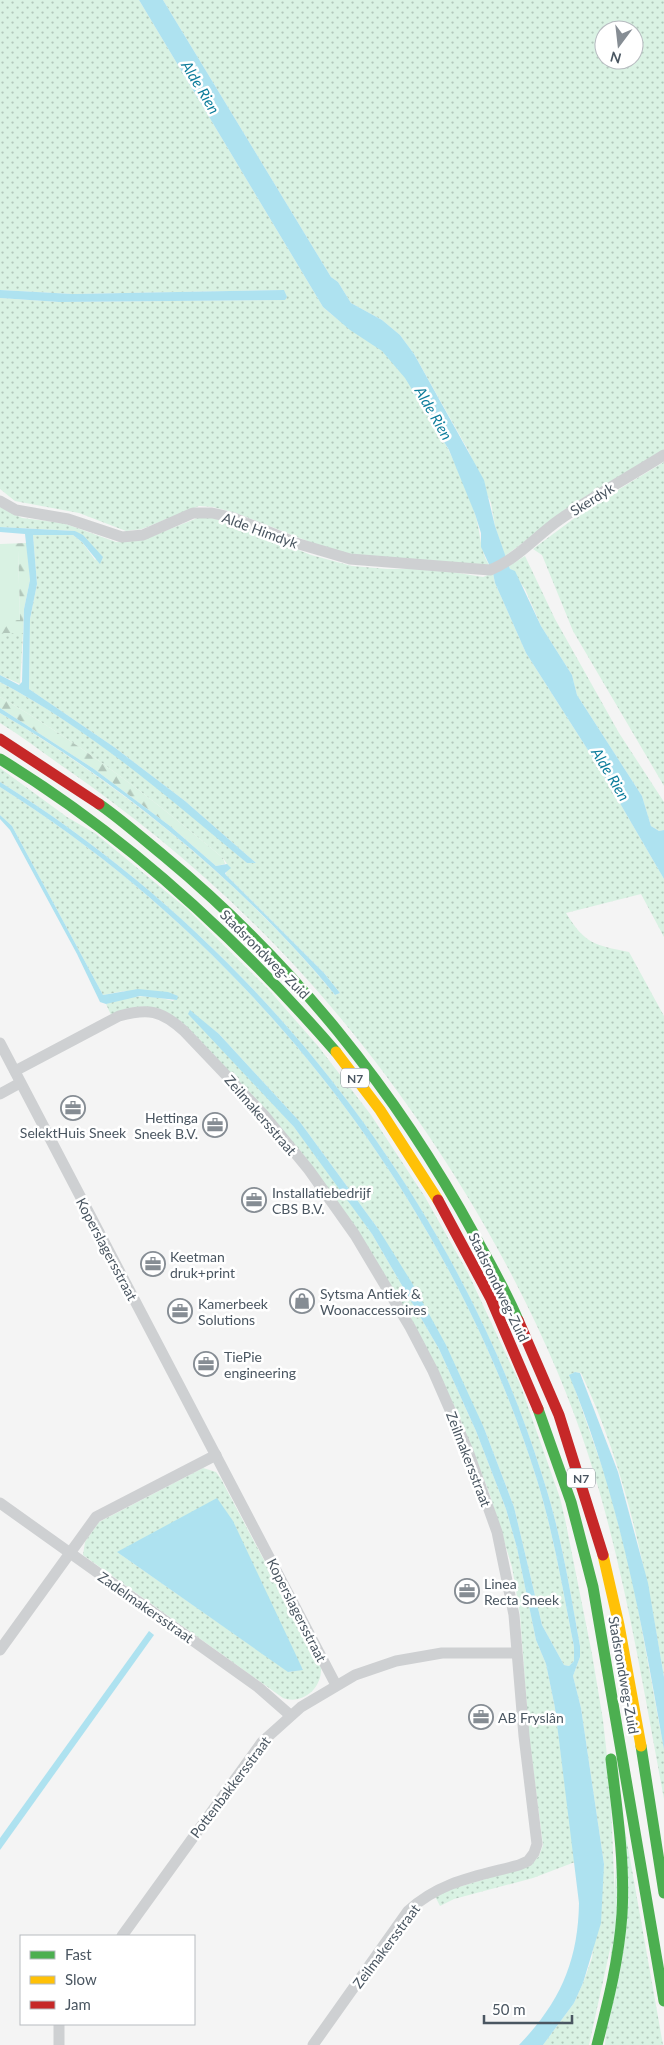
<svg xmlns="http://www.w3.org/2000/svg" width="664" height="2045" font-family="Lato,sans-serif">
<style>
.grass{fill:url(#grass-dots);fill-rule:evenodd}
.forest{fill:url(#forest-firs)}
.garden{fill:#d9f2e3}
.water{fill:#aee2f0}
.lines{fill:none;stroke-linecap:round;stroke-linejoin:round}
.street{stroke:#ced0d2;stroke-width:11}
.fast{stroke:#4caf50;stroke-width:11}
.slow{stroke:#ffc107;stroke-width:11}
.jam{stroke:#c62828;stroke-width:11}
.labels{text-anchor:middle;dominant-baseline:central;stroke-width:5;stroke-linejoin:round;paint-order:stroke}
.shield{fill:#fff;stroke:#808990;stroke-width:1}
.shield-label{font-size:12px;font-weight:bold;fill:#4a5661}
.street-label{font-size:14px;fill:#4a5661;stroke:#fff}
.poi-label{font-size:14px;fill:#4a5661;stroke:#fff;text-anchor:start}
.water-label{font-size:15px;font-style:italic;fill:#0c7c9b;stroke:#fff}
</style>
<defs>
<pattern id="grass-dots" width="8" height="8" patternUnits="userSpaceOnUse" patternTransform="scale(1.25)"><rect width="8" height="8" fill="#d9f2e3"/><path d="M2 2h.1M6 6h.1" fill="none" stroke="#b2c7bb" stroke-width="1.8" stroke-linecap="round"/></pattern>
<pattern id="forest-firs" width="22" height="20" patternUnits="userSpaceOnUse" patternTransform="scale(1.25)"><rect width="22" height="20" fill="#d9f2e3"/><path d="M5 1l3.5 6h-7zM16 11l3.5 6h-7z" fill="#b2c7bb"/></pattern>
</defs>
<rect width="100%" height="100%" fill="#f4f4f4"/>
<g class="grass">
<path d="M 0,0 L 139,0 L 323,307 C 341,324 362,334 381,350 C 406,371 434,421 449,451 C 459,471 468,493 475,514 C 481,532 479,549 489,565 L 354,556 L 315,544 L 236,513 L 213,507 L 199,506 L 142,529 L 126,531 L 79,513 L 15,501 L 0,489 L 0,298 L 59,302 L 285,300 L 284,290 L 73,294 L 0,290 Z"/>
<path d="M 163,0 L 664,0 L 664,450 L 547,525 L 505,556 L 495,526 L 491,503 L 468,450 L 414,354 L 400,335 L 382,320 L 351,303 L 338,282 L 331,277 ZM 604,30 L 634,30 L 634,60 L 604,60 Z"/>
<polygon points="664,462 664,786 573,631 542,555 533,549 588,508"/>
<path d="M 0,507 L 22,518 L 63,523 L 116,542 L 145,539 L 200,517 L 212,518 L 232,523 L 311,555 L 352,566 L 387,569 L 434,569 L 483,577 L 493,573 L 495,583 L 526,653 L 600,769 L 664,879 L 664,937 L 641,894 L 566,913 C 585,944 594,945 629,952 L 664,1016 L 664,1677 C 647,1574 626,1468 581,1373 L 575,1372 L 570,1375 L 607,1481 L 632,1576 L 664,1750 L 664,1799 C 641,1676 622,1552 581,1433 C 517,1250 388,1053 248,918 C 192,863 130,813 65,768 C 43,753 23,737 0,723 L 0,713 C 123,786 244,884 335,995 L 340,993 L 324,973 L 226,875 L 227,864 L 223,858 C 153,799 80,743 0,697 L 0,682 C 90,730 171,796 247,863 L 256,863 L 185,801 L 114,747 L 29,689 L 30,619 L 37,584 L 33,535 L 73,535 L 82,542 L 95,560 L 102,556 L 75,531 L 0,527 Z"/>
<polygon points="525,556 555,619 619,733 664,802 664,830 659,831 651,826 642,796 577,695 572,675 541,626 525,589 510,569 509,566"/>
<polygon points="0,633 23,633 20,684 0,675"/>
<path d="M 0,768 L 67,817 L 96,834 L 186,908 L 269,990 L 318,1046 L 371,1115 L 425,1197 L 468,1273 L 520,1384 L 560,1498 L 565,1519 L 592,1654 L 603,1720 L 610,1783 L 616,1922 L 589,2045 L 543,2045 L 574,2003 L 583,1983 L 592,1958 L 604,1864 L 581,1708 L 573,1676 L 580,1657 L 580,1646 C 570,1590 561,1533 543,1478 C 454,1193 252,938 0,782 Z"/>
<path d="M 0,787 C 250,944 449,1198 537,1480 C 554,1535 563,1591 574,1647 L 574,1661 L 569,1666 L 564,1665 L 542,1625 L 514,1507 L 484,1428 L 379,1230 L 300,1122 L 219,1034 L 190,1011 L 189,1014 L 258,1086 L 294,1127 L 327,1169 L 372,1234 L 439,1349 L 476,1431 L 506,1509 L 517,1548 L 536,1640 L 546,1664 L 555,1708 L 575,1862 L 533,1878 L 454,1899 L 440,1906 L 435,1896 L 449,1890 L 531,1865 L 539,1856 L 543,1845 L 529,1736 L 520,1614 L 512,1567 L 489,1492 L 458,1414 L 414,1324 L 359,1233 L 187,1027 C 164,1006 140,1000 111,1015 L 106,1004 C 130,995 149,994 173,1001 L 178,996 L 124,991 L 103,995 L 12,826 L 0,815 Z"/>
<path d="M 203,1468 L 216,1472 L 221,1479 L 321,1668 C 322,1689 302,1705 283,1698 L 83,1555 L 85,1542 L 99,1522 ZM 117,1552 L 303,1669 L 289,1672 Z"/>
<polygon points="620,1802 663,2045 605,2045"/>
</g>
<g class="forest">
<polygon points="27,543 30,580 24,609 23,633 0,633 0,620 20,619 18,550 0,550 0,544"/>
<path d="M 0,697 C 80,743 153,799 223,858 L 225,864 L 216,866 L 170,826 L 94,769 L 0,708 Z"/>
</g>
<polygon class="garden" points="18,549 20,620 0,620 0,550"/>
<g class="water">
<polygon points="139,0 163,0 331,277 338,282 351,303 382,320 400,335 414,354 484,480 495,526 510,569 515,571 541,626 572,675 577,695 642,796 651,826 659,831 664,830 664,879 600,769 526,653 495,583 493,573 481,547 481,533 475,514 449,450 405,378 382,351 350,330 323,307"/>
<polygon points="0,290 73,294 284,290 287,297 285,300 59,302 0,298"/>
<path d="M 0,527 L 75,531 L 83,535 L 103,557 L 100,564 L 82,542 L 73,535 L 33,535 L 37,584 L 30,619 L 29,689 L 114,747 L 185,801 L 256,863 L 247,863 C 169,798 91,730 0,682 L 0,675 L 19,685 L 22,682 L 24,609 L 30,580 L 25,534 L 0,532 Z"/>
<path d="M 0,708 L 94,769 L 170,826 L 216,866 L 227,864 L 231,868 L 225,873 L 226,875 L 324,973 L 340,993 L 335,995 C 247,887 121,783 0,713 Z"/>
<path d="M 0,782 C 252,938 455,1194 543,1478 C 561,1533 570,1590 580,1646 L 580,1657 L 573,1676 L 581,1708 L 604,1864 L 601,1923 L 583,1983 L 574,2003 L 543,2045 L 519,2045 C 560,2002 578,1962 579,1903 L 555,1708 L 546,1664 L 536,1640 L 517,1548 L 506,1509 L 476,1431 L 439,1349 L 372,1234 L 294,1127 L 188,1014 L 190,1010 L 219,1034 L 300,1122 L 379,1230 L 412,1283 L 446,1345 L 484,1428 L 514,1507 L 542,1625 L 564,1665 L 569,1666 L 574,1661 L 574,1647 C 563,1591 554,1535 537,1480 C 449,1198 250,944 0,787 Z"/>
<polygon points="0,815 12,826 103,995 138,989 168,992 178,996 177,1000 140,996 106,1004 100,1002 77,954 10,830 0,819"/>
<path d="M 575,1372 L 580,1373 L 618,1472 L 648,1583 L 664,1677 L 664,1750 C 642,1622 619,1496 569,1375 Z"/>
<polygon points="217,1498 233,1521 303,1670 288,1672 117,1552"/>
<polygon points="149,1631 154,1635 0,1850 0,1838"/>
</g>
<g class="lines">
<g class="street">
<path d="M 0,501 L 16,510 L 68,519 L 122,537 L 143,535 L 193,513 L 212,513 L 234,518 L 299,544 L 350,559 L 490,570 C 516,560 535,537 559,520 C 592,497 629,477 664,455"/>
<polyline points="0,1043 336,1685"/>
<path d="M 15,1071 L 119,1016 C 148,1008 161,1010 184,1031 L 264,1115 L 309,1170 L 355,1235 L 410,1327 L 433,1371 L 468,1451 L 497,1532 L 514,1615 L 524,1736 L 537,1844 L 534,1853 L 528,1861 L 519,1865 C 478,1876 440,1881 408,1911 L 313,2045"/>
<polyline points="0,1094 20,1083"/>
<polyline points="0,1503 258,1687 290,1715"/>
<polyline points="0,1650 96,1517 216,1455"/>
<polyline points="122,1936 262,1742 301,1707 355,1675 396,1661 442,1653 516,1653"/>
<polyline points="59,2045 59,2024"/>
</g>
<g class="fast">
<path d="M 0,759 C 128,837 238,939 336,1052"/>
<path d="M 99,804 C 122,820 143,839 164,856 C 291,961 397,1092 475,1236 C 490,1264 506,1291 518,1320"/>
<polyline points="538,1409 571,1502 593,1587 664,2001"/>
<polyline points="641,1746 664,1893"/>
<path d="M 597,2045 C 608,2002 619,1959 622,1914 C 625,1862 617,1810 611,1759"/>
</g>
<g class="slow">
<polyline points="336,1052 380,1110 438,1200"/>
<polyline points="603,1555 619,1625 641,1746"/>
</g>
<g class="jam">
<polyline points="0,739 99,804"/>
<polyline points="438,1200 491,1299 538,1409"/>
<polyline points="518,1320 559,1415 603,1555"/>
</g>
</g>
<defs>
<symbol id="office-ring" viewBox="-11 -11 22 22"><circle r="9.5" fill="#fff" stroke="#868d94" stroke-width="1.5"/><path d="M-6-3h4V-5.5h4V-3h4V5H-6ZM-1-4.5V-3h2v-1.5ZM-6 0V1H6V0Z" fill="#868d94"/></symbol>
<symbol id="shop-ring" viewBox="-11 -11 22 22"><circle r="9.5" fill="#fff" stroke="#868d94" stroke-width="1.5"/><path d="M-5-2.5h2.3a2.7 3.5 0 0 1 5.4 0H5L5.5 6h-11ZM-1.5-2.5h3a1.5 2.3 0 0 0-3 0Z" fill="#868d94"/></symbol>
</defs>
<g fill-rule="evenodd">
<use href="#office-ring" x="59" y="1094" width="28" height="28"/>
<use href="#office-ring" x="201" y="1111" width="28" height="28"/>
<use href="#office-ring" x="240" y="1186" width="28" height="28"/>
<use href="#office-ring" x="139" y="1250" width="28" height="28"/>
<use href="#shop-ring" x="288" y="1287" width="28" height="28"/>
<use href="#office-ring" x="166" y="1297" width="28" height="28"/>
<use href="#office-ring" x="192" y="1350" width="28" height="28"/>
<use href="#office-ring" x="453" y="1577" width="28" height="28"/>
<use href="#office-ring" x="467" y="1703" width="28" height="28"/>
</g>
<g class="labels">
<g class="shield">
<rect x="341" y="1068.5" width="28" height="19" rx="4"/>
<rect x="567" y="1468.5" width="28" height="19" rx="4"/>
</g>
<g class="shield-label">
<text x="355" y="1078">N7</text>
<text x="581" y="1478">N7</text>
</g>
<g class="street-label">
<text transform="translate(592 499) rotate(-32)">Skerdyk</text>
<text transform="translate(260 530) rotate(20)">Alde Himdyk</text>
<text transform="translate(265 954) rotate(45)">Stadsrondweg-Zuid</text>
<text transform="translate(261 1115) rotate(49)">Zeilmakersstraat</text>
<text transform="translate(107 1249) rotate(62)">Koperslagersstraat</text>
<text transform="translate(499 1287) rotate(64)">Stadsrondweg-Zuid</text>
<text transform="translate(469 1459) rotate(69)">Zeilmakersstraat</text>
<text transform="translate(146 1607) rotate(35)">Zadelmakersstraat</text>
<text transform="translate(297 1610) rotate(63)">Koperslagersstraat</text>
<text transform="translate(624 1675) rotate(80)">Stadsrondweg-Zuid</text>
<text transform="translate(230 1787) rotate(-53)">Pottenbakkersstraat</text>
<text transform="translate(386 1946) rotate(-53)">Zeilmakersstraat</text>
</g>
<g class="poi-label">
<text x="198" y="1117" text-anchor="end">Hettinga<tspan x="198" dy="16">Sneek B.V.</tspan></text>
<text x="73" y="1132" text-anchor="middle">SelektHuis Sneek</text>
<text x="272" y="1192">Installatiebedrijf<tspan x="272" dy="16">CBS B.V.</tspan></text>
<text x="170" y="1256">Keetman<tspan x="170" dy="16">druk+print</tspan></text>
<text x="320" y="1293">Sytsma Antiek &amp;<tspan x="320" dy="16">Woonaccessoires</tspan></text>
<text x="198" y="1303">Kamerbeek<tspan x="198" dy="16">Solutions</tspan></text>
<text x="224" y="1356">TiePie<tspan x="224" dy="16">engineering</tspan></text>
<text x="484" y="1583">Linea<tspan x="484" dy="16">Recta Sneek</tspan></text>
<text x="498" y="1717">AB Fryslân</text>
</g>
<g class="water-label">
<text transform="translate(201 87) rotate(59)">Alde Rien</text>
<text transform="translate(434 413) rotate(60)">Alde Rien</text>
<text transform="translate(611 774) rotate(59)">Alde Rien</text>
</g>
</g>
<rect x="20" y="1935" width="175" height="90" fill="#ffffff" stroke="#b7bbc0"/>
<rect x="30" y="1951" width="25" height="8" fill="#4caf50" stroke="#b7bbc0"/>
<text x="65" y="1960" font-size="15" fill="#4a5661">Fast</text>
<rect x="30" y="1976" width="25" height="8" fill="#ffc107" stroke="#b7bbc0"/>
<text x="65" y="1985" font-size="15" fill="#4a5661">Slow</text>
<rect x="30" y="2001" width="25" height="8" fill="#c62828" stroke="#b7bbc0"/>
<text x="65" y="2010" font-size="15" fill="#4a5661">Jam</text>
<g transform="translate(619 45) rotate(195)"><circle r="24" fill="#ffffff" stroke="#b7bbc0"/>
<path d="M0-4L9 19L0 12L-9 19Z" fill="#868d94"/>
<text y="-8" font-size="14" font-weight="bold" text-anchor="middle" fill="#4a5661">N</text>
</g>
<path d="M484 2015v8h88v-8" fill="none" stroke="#4a5661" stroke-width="2.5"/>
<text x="492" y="2015" font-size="15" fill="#4a5661" stroke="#ffffff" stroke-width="4" paint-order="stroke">50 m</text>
</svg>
